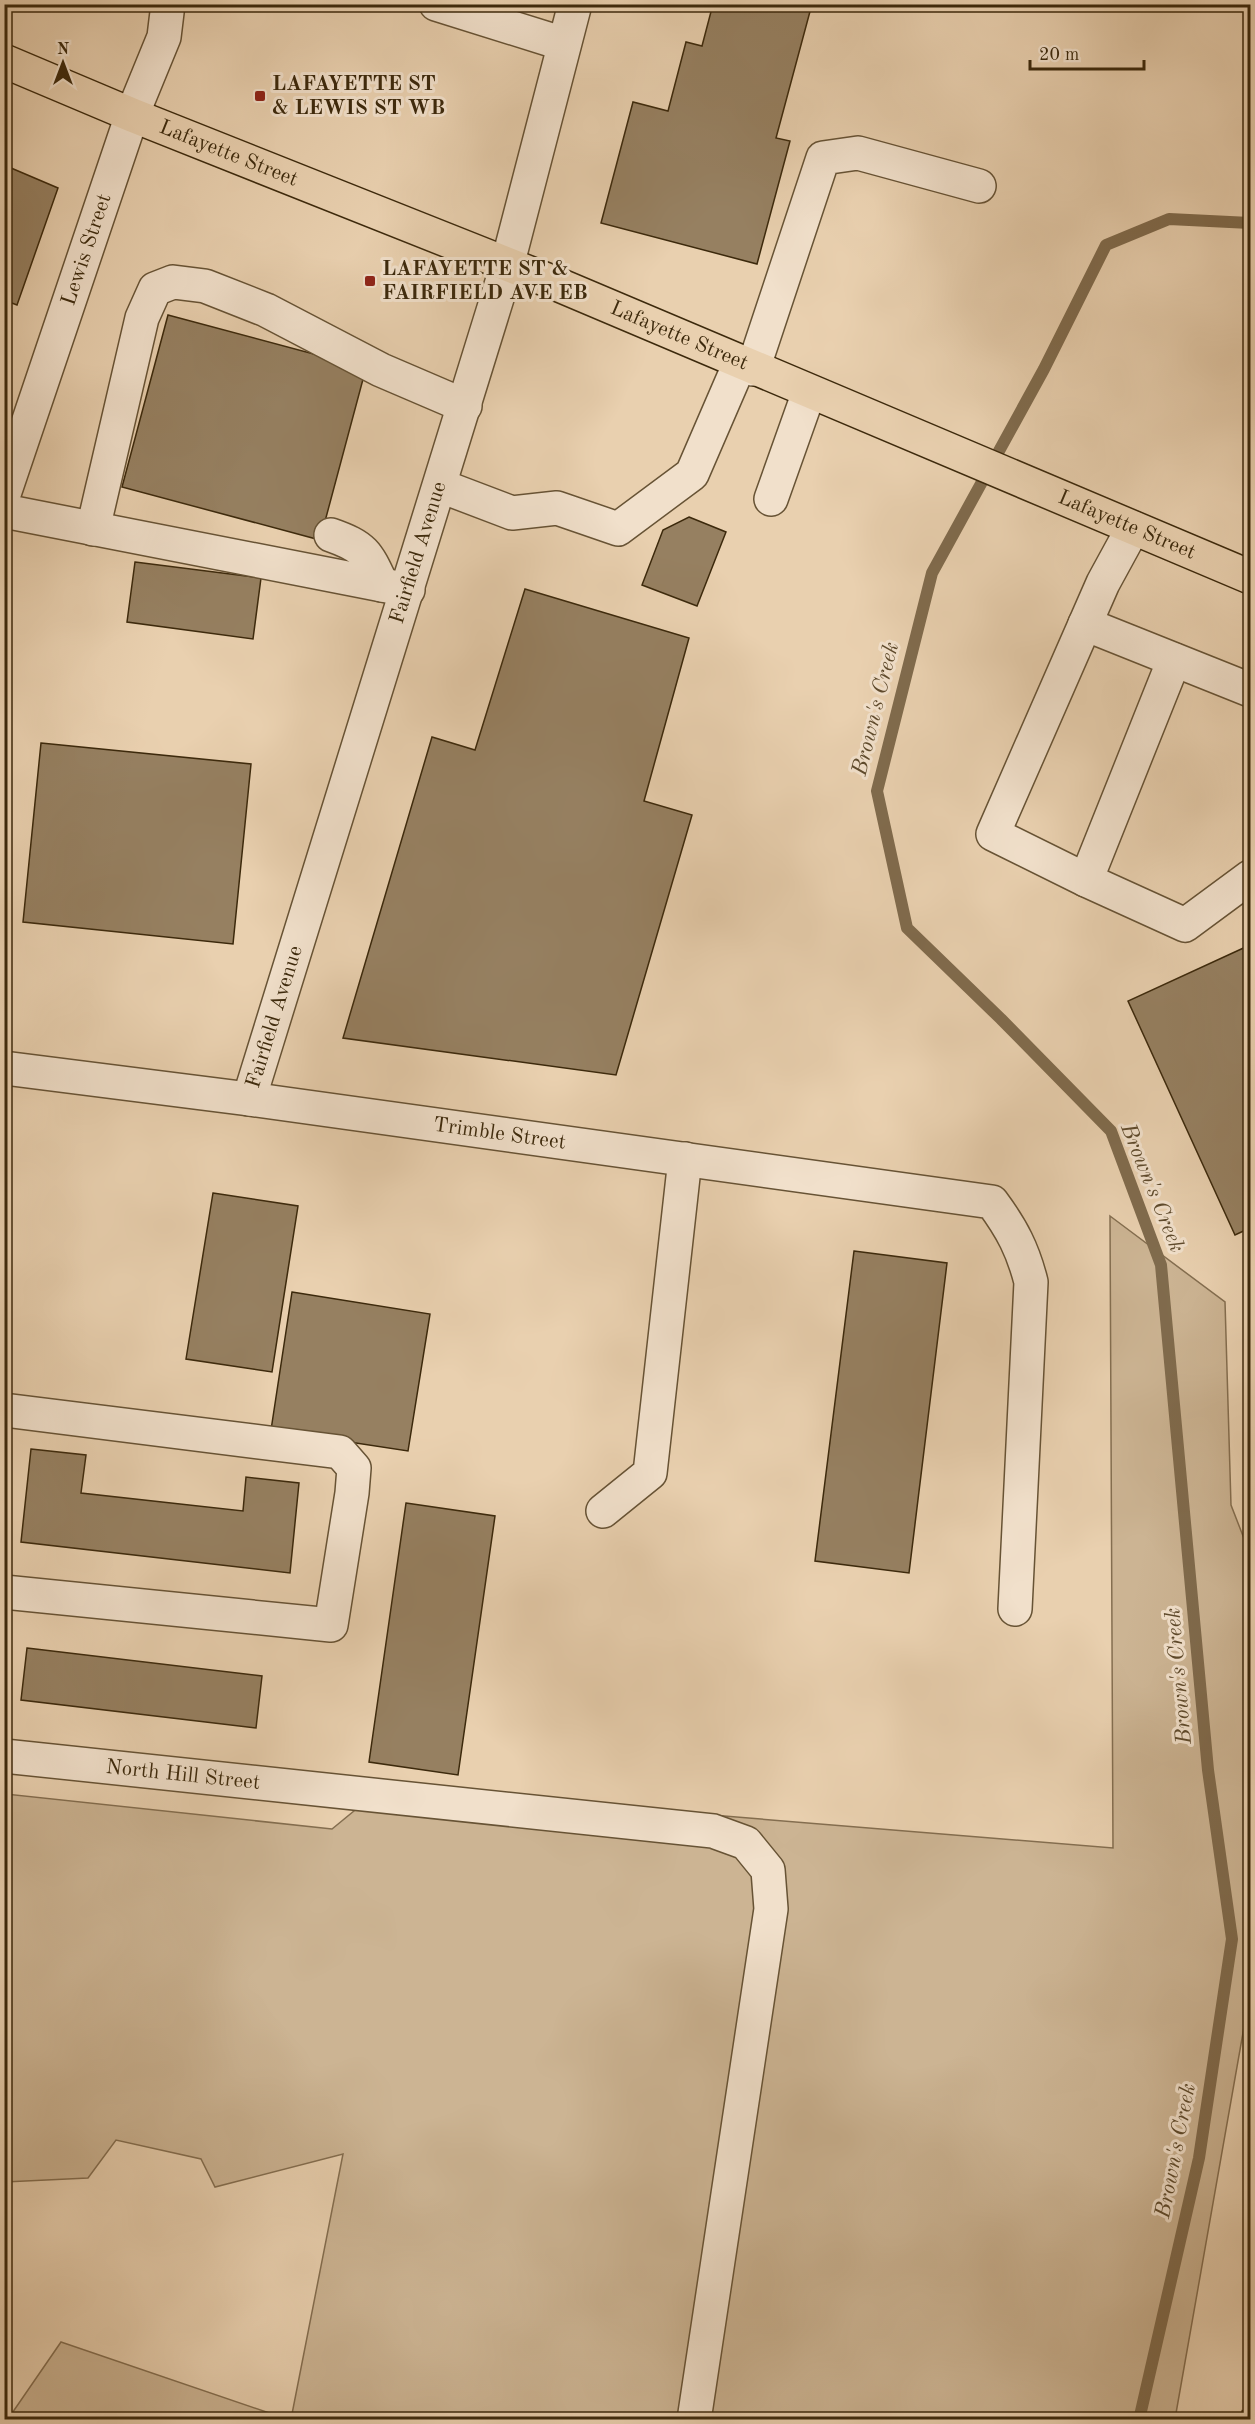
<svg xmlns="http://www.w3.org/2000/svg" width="1255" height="2424" font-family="'Old Standard TT',serif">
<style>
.green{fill:#ccb493;stroke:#846e50;stroke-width:1.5}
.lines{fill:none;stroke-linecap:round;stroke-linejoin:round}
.stream{stroke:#806b4d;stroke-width:12}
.building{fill:#968061;stroke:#3c290c;stroke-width:1.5}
.minor-casing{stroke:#675335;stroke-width:36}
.major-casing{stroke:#3c290c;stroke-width:36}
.minor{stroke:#f1e0cb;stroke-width:33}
.major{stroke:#e9d0af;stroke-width:33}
.rail{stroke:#3c290c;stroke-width:4.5;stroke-dasharray:10 10;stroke-linecap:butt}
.poi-dot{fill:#8f2418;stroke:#f1e0cb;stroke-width:2}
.labels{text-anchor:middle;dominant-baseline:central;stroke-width:6;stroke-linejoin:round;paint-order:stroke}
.poi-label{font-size:21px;font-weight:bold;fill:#3c290c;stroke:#f1e0cb;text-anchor:start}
.street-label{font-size:21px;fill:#3c290c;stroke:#f1e0cb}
.water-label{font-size:22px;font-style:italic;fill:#5e4a2c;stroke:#f1e0cb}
</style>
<rect width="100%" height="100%" fill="#e9d0af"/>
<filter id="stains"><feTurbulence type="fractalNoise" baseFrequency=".00333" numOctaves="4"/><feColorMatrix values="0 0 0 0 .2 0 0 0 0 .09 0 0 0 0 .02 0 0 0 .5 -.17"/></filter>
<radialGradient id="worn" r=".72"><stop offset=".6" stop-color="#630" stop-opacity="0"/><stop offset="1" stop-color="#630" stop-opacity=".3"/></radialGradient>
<g class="green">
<polygon points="1110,1216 1225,1302 1231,1505 1250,1554 1250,1993 1175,2419 291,2419 343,2154 215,2187 201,2159 116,2140 88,2178 5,2182 6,1794 332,1829 382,1788 1113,1848"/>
<polygon points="61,2342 287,2419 8,2419"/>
</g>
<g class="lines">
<polyline class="stream" points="1139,2420 1199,2158 1232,1939 1208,1770 1161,1265 1111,1131 1001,1019 907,928 877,791 932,573 1044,369 1106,245 1169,219 1250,223"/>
</g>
<g class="building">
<polygon points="713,4 812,4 776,138 790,141 757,264 601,223 633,102 668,111 686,42 702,46"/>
<polygon points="4,165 58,188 17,305 4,300"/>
<polygon points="168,315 366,368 320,540 122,487"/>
<polygon points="689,517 726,532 697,606 642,585 663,530"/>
<polygon points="135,562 261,578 253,639 127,622"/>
<polygon points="525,589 689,638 644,801 692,815 616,1075 343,1038 432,737 475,750"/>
<polygon points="41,743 251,764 233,944 23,922"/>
<polygon points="1250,945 1250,1228 1235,1235 1128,1001"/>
<polygon points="213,1193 298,1206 272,1372 186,1359"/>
<polygon points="854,1251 947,1263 909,1573 815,1561"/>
<polygon points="292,1292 430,1314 408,1451 271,1430"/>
<polygon points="31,1449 86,1455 81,1493 243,1511 246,1477 299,1483 290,1573 21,1542"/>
<polygon points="406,1503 495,1516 458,1775 369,1762"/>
<polygon points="27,1648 262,1676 256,1728 21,1700"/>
</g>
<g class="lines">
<defs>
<g id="minor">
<polyline points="436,4 564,44"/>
<polyline points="753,369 823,158 858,153 979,186"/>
<polyline points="441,486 512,513 557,508 618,529 692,474 740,363"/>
<path id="s1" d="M 4,494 L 132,115 L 164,37 L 168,4"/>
<polyline points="771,499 809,392"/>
<polyline points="4,511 408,590"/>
<polyline points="1133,528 1103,583 993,834 1086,880 1185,925 1250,877"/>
<polyline points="93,529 142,318 155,289 173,282 205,286 266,310 381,370 465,406"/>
<path d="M 331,535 C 365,547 367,553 382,585"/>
<polyline points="1085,624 1250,690"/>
<polyline points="1086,880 1174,660"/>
<path id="s2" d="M 4,1068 L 249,1099 L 992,1202 C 1012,1229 1023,1250 1031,1282 L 1015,1609"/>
<path id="s3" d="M 249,1099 L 507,266 L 575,4"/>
<polyline points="4,1410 340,1452 354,1468 352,1493 331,1625 4,1592"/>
<polyline points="603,1511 650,1473 685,1159"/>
<path id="s4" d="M 4,1756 L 713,1831 L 746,1843 L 768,1870 L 771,1909 L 694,2420"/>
</g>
<g id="major">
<path id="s5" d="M 4,61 L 132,115 L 552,282 L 1250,577"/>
</g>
</defs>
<use href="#minor" class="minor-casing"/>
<use href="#major" class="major-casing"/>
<use href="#minor" class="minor"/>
<use href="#major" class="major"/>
<polyline class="rail" points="1242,2420 1250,2378"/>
</g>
<g class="poi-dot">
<rect x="254" y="90" width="12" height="12" rx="3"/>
<rect x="364" y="275" width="12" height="12" rx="3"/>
</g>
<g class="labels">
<g class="poi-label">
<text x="272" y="84">LAFAYETTE ST<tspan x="272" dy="24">&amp; LEWIS ST WB</tspan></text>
<text x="382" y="269">LAFAYETTE ST &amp;<tspan x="382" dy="24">FAIRFIELD AVE EB</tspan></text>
</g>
<g class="street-label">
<text stroke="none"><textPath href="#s5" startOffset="243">Lafayette Street</textPath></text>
<text stroke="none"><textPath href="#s1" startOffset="258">Lewis Street</textPath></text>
<text stroke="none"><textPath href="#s5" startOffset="729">Lafayette Street</textPath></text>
<text stroke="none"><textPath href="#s5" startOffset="1215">Lafayette Street</textPath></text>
<text stroke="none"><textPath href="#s3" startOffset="572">Fairfield Avenue</textPath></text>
<text stroke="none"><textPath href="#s3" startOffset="86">Fairfield Avenue</textPath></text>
<text stroke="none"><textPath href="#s2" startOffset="500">Trimble Street</textPath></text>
<text stroke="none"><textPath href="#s4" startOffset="180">North Hill Street</textPath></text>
</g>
<g class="water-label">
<text transform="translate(876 709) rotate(-76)">Brown's Creek</text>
<text transform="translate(1152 1188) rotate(68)">Brown's Creek</text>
<text transform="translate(1179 1676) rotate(-95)">Brown's Creek</text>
<text transform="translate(1176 2151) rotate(-79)">Brown's Creek</text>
</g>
</g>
<rect width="1255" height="2424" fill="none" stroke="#e9d0af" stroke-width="24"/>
<rect x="6" y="6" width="1243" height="2412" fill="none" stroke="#3c290c" stroke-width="3"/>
<rect x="12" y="12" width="1231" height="2400" fill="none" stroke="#3c290c" stroke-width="1.5"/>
<g transform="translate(63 63)" stroke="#f1e0cb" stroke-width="4.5" paint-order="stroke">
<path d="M0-4.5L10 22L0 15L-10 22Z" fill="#3c290c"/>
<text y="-9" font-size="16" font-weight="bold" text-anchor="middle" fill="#3c290c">N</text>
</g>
<path d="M1030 60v9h114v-9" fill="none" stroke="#3c290c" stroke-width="3"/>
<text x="1039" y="60" font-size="18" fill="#3c290c" stroke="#f1e0cb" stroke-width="4.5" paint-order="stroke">20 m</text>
<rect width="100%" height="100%" filter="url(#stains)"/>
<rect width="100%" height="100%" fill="url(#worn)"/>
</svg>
